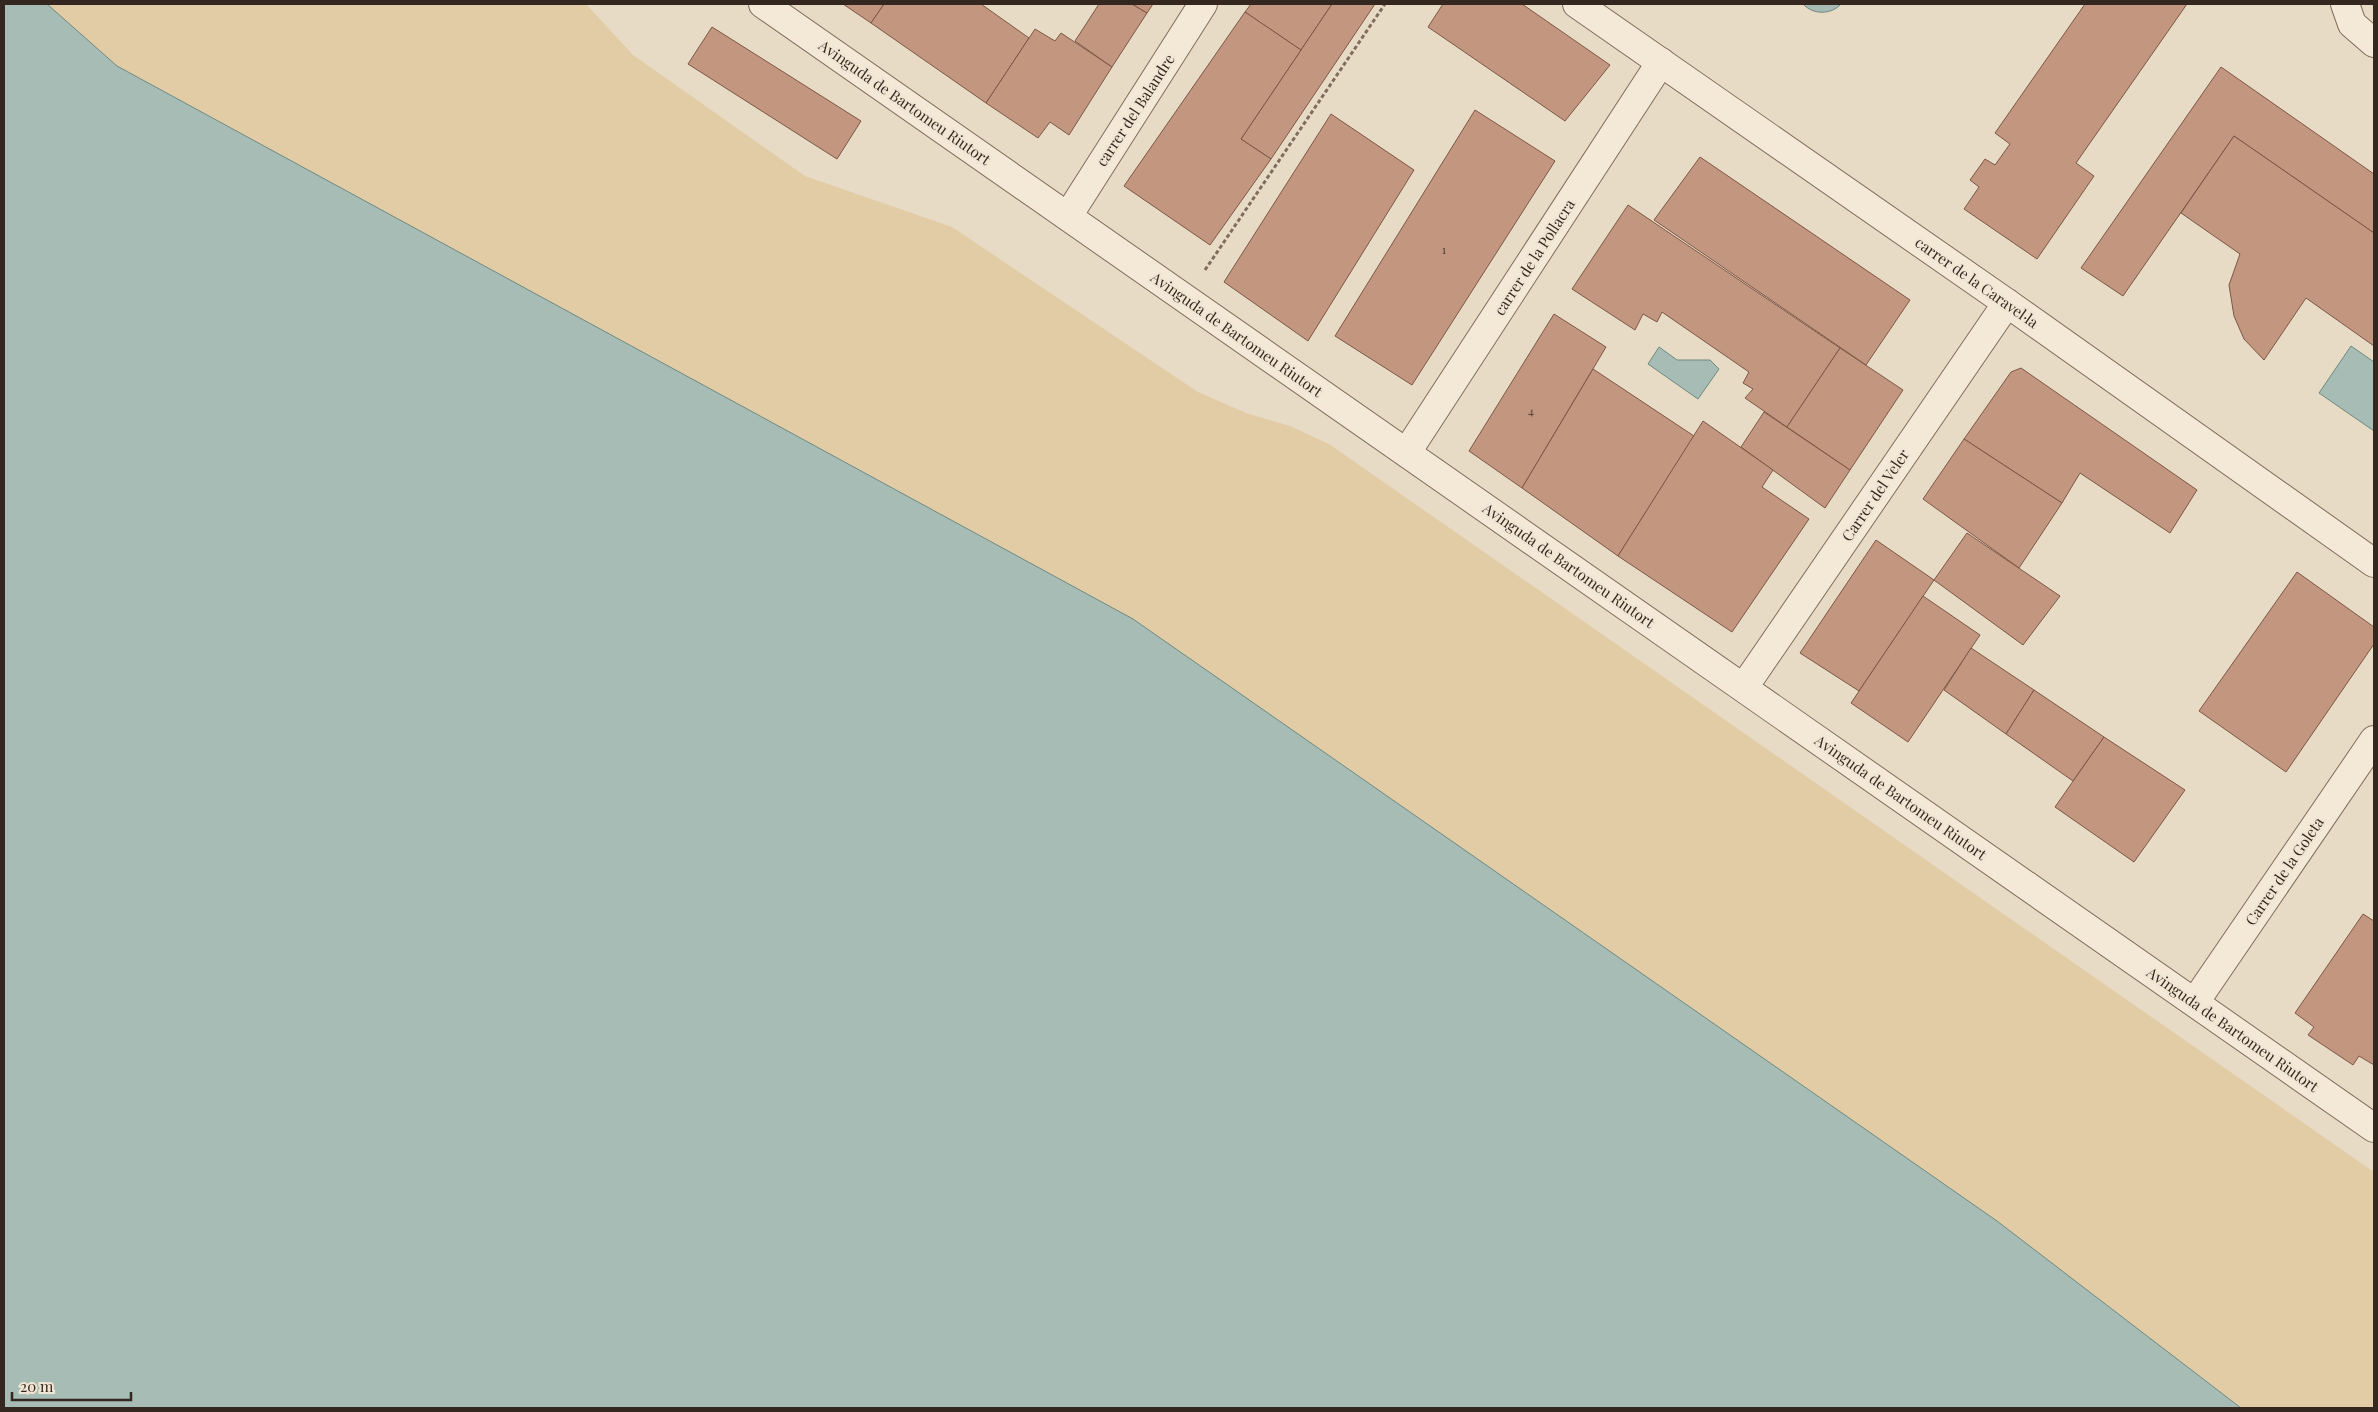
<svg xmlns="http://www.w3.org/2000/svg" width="2378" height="1412" font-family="'Playfair Display',serif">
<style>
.sand{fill:#e1cca5}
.water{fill:#a6bcb4;stroke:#6e8980}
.building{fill:#c2967f;stroke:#7d5746}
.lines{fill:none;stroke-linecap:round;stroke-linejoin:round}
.minor-casing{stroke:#816d5d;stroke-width:30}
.path{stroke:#816d5d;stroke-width:3;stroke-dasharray:4 2.5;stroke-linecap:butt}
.minor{stroke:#f4e9d7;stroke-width:28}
.labels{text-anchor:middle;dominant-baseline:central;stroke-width:5;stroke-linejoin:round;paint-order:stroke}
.number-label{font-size:12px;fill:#574337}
.street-label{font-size:15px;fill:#33271f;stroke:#f1e6d3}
</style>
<rect width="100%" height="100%" fill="#e8dbc5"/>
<polygon class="sand" points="47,4 586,4 633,55 805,176 952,227 1198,392 1246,413 1290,426 1329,444 2374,1172 2374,1408 2241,1408 1997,1221 1133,619 117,66"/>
<g class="water">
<polygon points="4,4 47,4 117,66 1133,619 1997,1221 2241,1408 4,1408"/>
<path d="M 1803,4 L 1841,4 C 1831,15 1813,15 1803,4 Z"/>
<polygon points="2351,346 2374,362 2374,431 2319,393"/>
<polygon points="1659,347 1677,360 1710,360 1719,369 1698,399 1648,364"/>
</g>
<g class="building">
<polygon points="843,4 884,4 871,23"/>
<polygon points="884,4 981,4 1029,38 986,103 871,23"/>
<polygon points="1099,4 1132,4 1147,13 1112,67 1075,41"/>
<polygon points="1132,4 1153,4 1147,13"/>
<polygon points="1251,4 1332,4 1301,50 1245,12"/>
<polygon points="1332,4 1375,4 1271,159 1241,139"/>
<polygon points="1443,4 1522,4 1610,65 1565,121 1428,27"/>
<polygon points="2085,4 2187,4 2076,163 2094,176 2037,259 1964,209 1979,187 1970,180 1985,159 1995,165 2010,144 1995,133"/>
<polygon points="1245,12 1301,50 1241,139 1271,159 1210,245 1124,186"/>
<polygon points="712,27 861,121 837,159 688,64"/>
<polygon points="1035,29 1055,41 1061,33 1112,67 1069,135 1050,122 1038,138 986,103"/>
<polygon points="2221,67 2374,174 2374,233 2234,136 2123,296 2081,268"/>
<polygon points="1475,110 1555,161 1412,385 1335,336"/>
<polygon points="1331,114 1414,170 1308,341 1224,282"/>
<polygon points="2234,136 2374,233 2374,346 2306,298 2264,360 2244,339 2234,316 2229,285 2240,254 2181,213"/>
<polygon points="1700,157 1910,300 1866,365 1654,220"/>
<polygon points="1628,205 1840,348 1787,427 1745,398 1753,389 1743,383 1749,372 1662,312 1657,322 1643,314 1635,330 1572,289"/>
<polygon points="1554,314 1606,347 1522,488 1469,451"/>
<polygon points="1840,348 1903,390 1850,470 1787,427"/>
<polygon points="2021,368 2197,490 2170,533 2080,473 2062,503 1964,439 2011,372"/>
<polygon points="1593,369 1694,436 1618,556 1522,488"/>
<polygon points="1764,412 1850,470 1825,508 1741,447"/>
<polygon points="1703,421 1773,470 1762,487 1809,519 1732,632 1618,556"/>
<polygon points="1964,439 2062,503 2019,568 1923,499"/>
<polygon points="1967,533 2060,596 2023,645 1934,580"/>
<polygon points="1876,540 1934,580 1859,691 1800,653"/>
<polygon points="2297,572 2374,627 2374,644 2286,772 2199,711"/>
<polygon points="1923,596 1980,635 1908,742 1851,703"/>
<polygon points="1971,648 2034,690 2006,734 1944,690"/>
<polygon points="2034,690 2104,737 2073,781 2006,734"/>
<polygon points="2104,737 2185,790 2134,862 2055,807"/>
<polygon points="2363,914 2374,921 2374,1065 2359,1056 2353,1065 2308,1035 2314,1027 2295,1013"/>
</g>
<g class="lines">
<defs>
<g id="minor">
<polyline points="763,4 2374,1128"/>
<polyline points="1577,4 2007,303 2374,563"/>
<polyline points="2345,4 2352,24 2374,43"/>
<polyline points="1068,216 1203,4"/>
<polyline points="1407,452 1661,62"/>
<polyline points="1744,687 2007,303"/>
<polyline points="2195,1002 2374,740"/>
</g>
</defs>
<use href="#minor" class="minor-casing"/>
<polyline class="path" points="1205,270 1385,4"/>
<use href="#minor" class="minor"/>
</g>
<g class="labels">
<g class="number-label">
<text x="1444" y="249">1</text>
<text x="1531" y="410">4</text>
</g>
<g class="street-label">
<text transform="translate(905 102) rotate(35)">Avinguda de Bartomeu Riutort</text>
<text transform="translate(1135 110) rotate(-57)">carrer del Balandre</text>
<text transform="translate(1534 257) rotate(-57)">carrer de la Pollacra</text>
<text transform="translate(1977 282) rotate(35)">carrer de la Caravel·la</text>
<text transform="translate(1237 334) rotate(35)">Avinguda de Bartomeu Riutort</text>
<text transform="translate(1875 495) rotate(-56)">Carrer del Veler</text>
<text transform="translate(1569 565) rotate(35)">Avinguda de Bartomeu Riutort</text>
<text transform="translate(1901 797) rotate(35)">Avinguda de Bartomeu Riutort</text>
<text transform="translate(2284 871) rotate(-56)">Carrer de la Goleta</text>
<text transform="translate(2233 1029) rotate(35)">Avinguda de Bartomeu Riutort</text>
</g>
</g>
<rect width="2378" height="1412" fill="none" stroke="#33271f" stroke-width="10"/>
<path d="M12 1392v8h119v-8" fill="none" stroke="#33271f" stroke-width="2.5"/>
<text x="20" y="1392" font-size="15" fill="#33271f" stroke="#f1e6d3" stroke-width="4" paint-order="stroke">20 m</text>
</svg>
